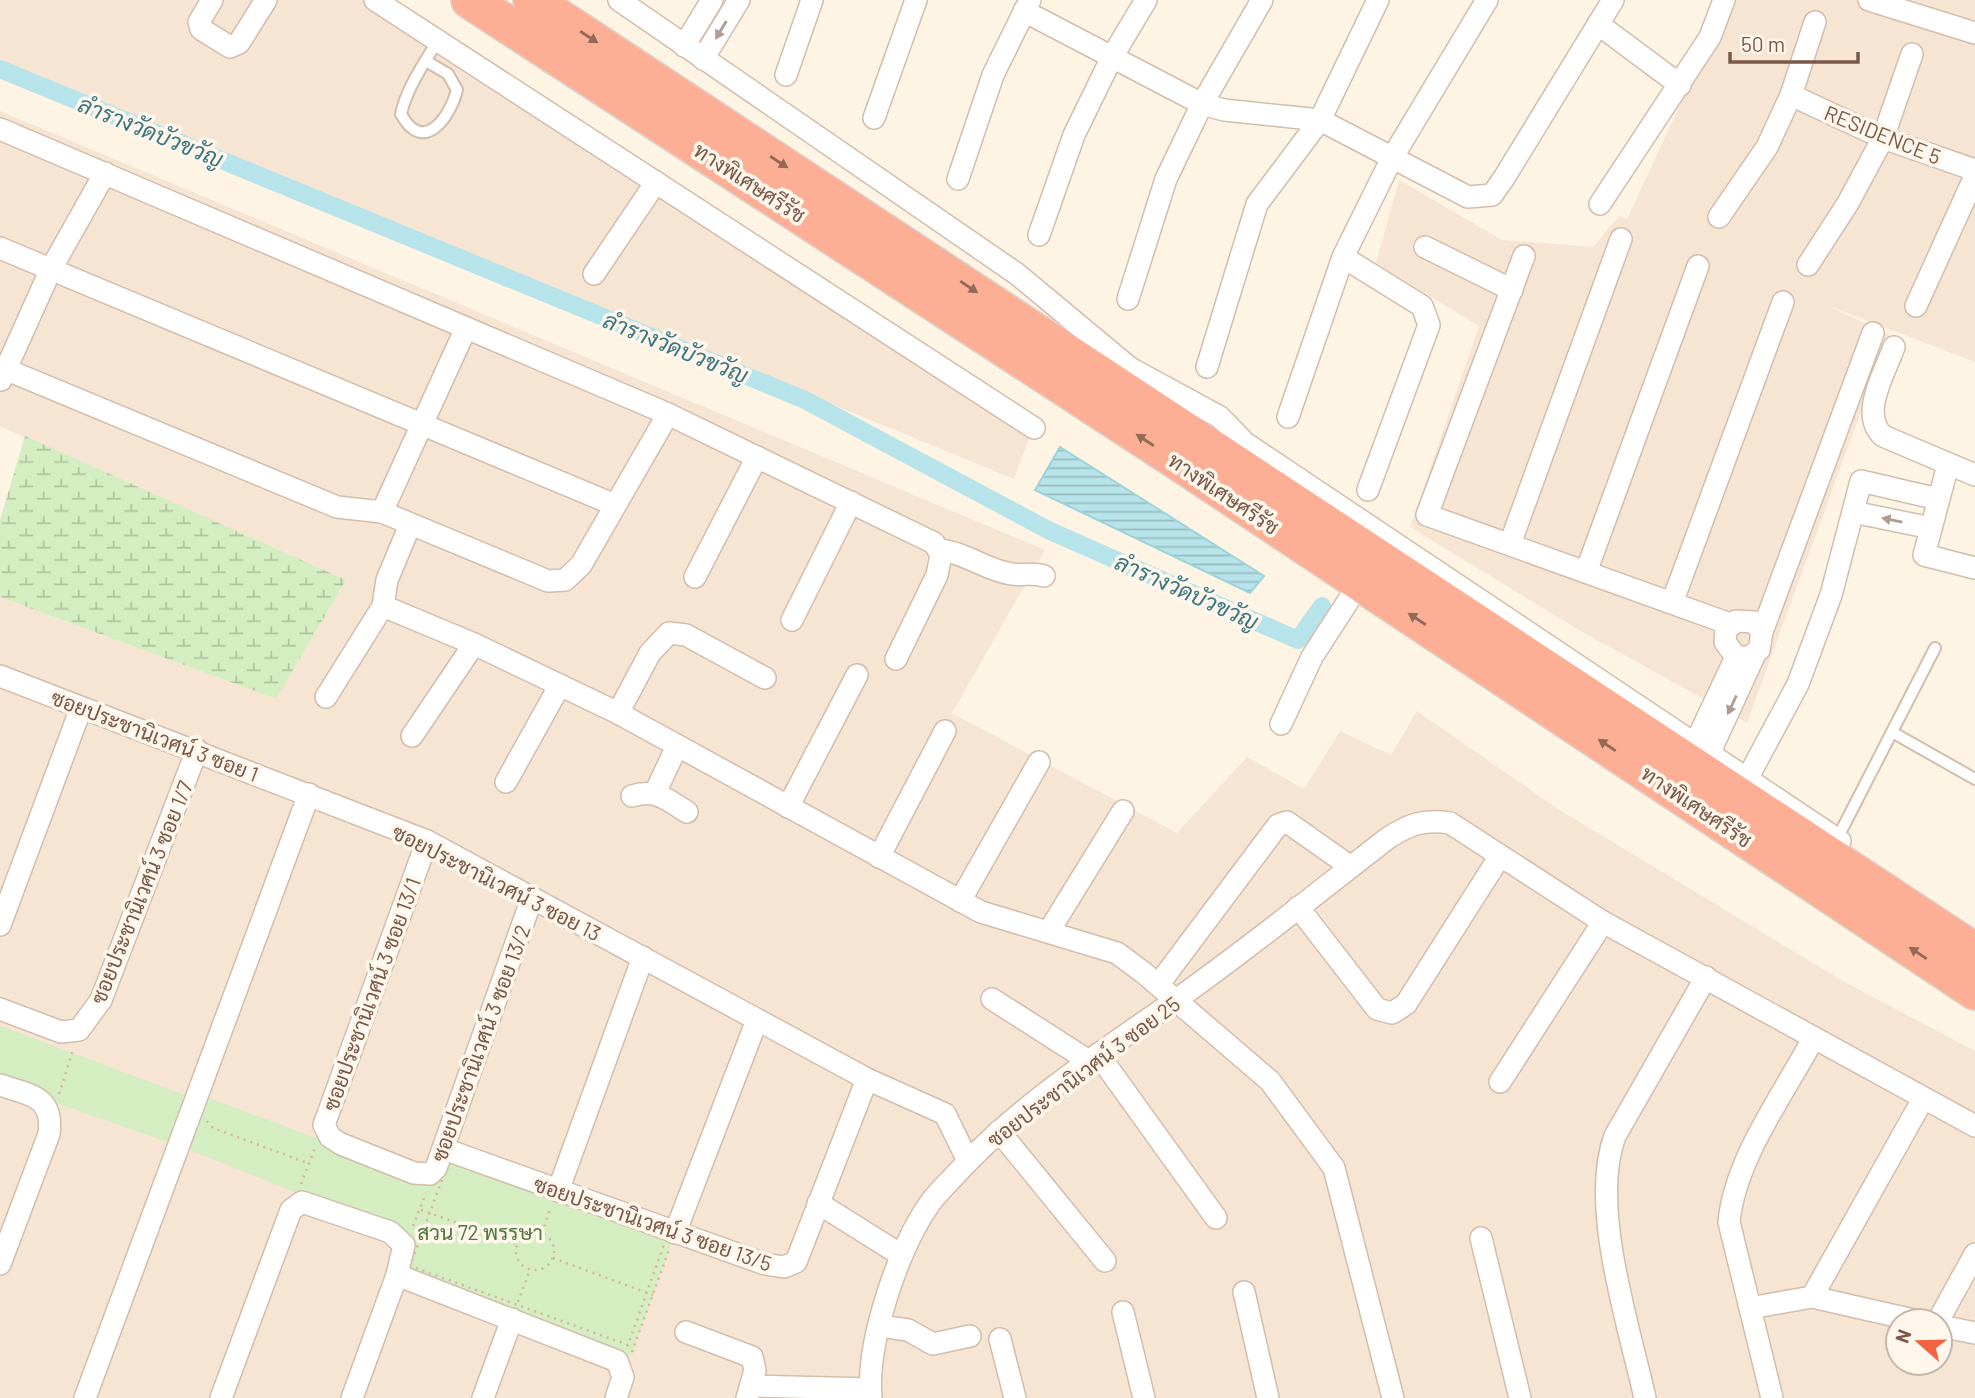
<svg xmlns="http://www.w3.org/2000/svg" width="1975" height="1398" font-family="Barlow,Sarabun,sans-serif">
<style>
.residential{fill:#f6e5d2;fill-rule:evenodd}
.green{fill:#d4edc1}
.wetland{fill:url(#wetland-marsh)}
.water{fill:url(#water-rules);stroke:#9cd4dc;stroke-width:2}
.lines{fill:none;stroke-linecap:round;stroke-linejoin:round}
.canal{stroke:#b7e3ea;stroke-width:18}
.service-casing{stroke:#d3bdac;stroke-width:14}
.minor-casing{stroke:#d3bdac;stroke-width:24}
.motorway-casing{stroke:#dcd4cf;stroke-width:40}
.path{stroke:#dbb49c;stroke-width:2.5;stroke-dasharray:2 5;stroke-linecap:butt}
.service{stroke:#fff;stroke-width:10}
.minor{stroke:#fff;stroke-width:21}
.motorway{stroke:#fdaf96;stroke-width:37}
.oneway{fill:#af9b91}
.oneway2{fill:#936957}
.labels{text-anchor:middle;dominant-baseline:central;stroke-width:7;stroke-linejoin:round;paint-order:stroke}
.street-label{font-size:21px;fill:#795847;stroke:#fff7ec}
.park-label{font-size:21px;fill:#4f7a3c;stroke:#fff7ec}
.water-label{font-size:23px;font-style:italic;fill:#3a7680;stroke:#fff7ec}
</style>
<defs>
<pattern id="wetland-marsh" width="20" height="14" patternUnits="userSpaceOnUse" patternTransform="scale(1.75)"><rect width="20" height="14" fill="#d4edc1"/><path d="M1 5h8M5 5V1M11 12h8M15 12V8" fill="none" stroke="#b1c39f"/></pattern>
<pattern id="water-rules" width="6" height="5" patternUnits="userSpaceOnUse" patternTransform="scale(1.75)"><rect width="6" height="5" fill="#b7e3ea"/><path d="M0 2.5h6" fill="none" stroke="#9abbbf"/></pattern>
</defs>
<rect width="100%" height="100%" fill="#fef4e4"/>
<g class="residential">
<polygon points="0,0 373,0 1033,429 1014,479 0,63"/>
<polygon points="1729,0 1975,0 1975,362 1829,306 1889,335 1747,723 1579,630 1410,527 1479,326 1376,263 1399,180 1502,240 1593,247 1619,216 1627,219"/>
<path d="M 0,111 L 1045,550 L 952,713 L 1177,833 L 1247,757 L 1304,789 L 1340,731 L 1391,755 L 1417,711 L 1558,809 L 1843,981 L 1975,1051 L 1975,1398 L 0,1398 L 0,597 L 276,699 L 346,580 L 0,426 ZM 1898,1321 L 1940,1321 L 1940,1363 L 1898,1363 Z"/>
</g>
<g class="green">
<polygon points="0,1026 190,1097 173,1144 0,1083"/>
<polygon points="198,1094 430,1180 443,1146 675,1233 631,1356 398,1271 408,1237 180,1146"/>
</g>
<polygon class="wetland" points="25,436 346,580 276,699 0,597 0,520"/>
<polygon class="water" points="1060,447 1264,576 1250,593 1035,490"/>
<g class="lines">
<polyline class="canal" points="0,69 805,400 1050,531 1298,640 1322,606"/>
<defs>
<g id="service">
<path d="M 426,61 L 448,74 L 457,90 C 450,118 423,155 401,114 C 407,87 424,64 438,40"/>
<polyline points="1892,732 1975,779"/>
<polyline points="1837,839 1935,648"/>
</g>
<g id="minor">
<polyline points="212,0 199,22 201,29 230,47 239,43 266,0"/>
<polyline points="375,0 1034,428"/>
<polyline points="619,0 1017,274 1130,368 1220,417 1245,443 1840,841"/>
<polyline points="1869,0 1975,33"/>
<polyline points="1024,11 1202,104 1224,110 1320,120 1468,197 1492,195 1504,178 1613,0"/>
<polyline points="1598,24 1680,85"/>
<polyline points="684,46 712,0"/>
<polyline points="703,59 739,0"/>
<polyline points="786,75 812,0"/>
<polyline points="1791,95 1883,138 1975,170"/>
<polyline points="874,118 916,0"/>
<polyline points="0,129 668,414 934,543 941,555 937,575 896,659"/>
<polyline points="958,179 993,75 1030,0"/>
<polyline points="1600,204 1710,37 1724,0"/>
<polyline points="1719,217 1767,147 1791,95 1815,22"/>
<polyline points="1039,235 1074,135 1112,57 1146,0"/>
<polyline points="1425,247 1512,290"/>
<polyline points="0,248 615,505"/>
<polyline points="1524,256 1427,515 1730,624"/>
<polyline points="1343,257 1422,306 1429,325 1368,490"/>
<polyline points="1808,265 1848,203 1883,138 1912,54"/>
<polyline points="594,274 656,182"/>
<polyline points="1128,299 1166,179 1202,104 1262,0"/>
<polyline points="1916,306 1975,176"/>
<path d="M 1894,347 C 1885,373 1859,414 1883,436 L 1975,475"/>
<polyline points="0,367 337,507 382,512 548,581 565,580 581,565 668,414"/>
<polyline points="1207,367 1257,204 1320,120 1378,0"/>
<polyline points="1,380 51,269 105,173"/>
<polyline points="1288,417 1343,257 1392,158 1487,0"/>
<polyline points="1948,465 1924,555 1975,568"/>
<polyline points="382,512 466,328"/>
<polyline points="1853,512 1931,528"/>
<polyline points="410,525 387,580 383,606 474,644 618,713 981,912 1117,953 1144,973 1270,1081 1334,1168 1393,1398"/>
<polyline points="1510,544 1621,239"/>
<path d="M 939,550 C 965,552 987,571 1012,574 C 1024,576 1032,572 1044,576"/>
<polyline points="1586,572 1698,266"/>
<polyline points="695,577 757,457"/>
<polyline points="1672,603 1783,302"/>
<polyline points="792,620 851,502"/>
<polyline points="1762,632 1754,622 1736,621 1726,630 1725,642 1736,657 1749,657 1759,650 1762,632 1873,333"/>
<polyline points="0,676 427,841 867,1079 945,1114 968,1161"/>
<polyline points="326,697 383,606"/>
<polyline points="618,713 650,653 669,633 686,635 765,678"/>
<polyline points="1281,724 1312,657 1352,595"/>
<polyline points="412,736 474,644"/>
<polyline points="1695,744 1736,657"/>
<polyline points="1709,754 1754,656"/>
<polyline points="1747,779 1798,684 1831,595 1861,481 1938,499"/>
<polyline points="506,782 560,685"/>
<polyline points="655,793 677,746"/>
<path d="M 632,796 C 655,788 668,800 687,812"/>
<polyline points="788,807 857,675"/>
<polyline points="427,841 324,1125 330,1137 341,1144 414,1173 430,1174 436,1168 532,898"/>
<polyline points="879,857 945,731"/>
<polyline points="960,901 1039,762"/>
<polyline points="1298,907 1377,1009 1392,1013 1406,1004 1500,856"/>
<polyline points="0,925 81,708"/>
<polyline points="1049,931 1123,811"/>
<polyline points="1158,985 1278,825 1287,822 1351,867"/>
<polyline points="992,999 1089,1061"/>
<polyline points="0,1009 61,1032 79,1030 101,1000 197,750"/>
<polyline points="1098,1054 1216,1218"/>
<polyline points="1500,1082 1603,922"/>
<path d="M 0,1085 C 30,1095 54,1096 49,1134 L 0,1264"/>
<polyline points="999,1131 1105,1261"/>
<polyline points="444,1149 765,1264 784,1267 796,1262 867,1079"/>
<polyline points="558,1191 643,957"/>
<polyline points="818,1203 901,1255"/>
<polyline points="675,1233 757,1020"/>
<polyline points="1481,1238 1520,1398"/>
<polyline points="397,1275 617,1361 623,1377 616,1398"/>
<polyline points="1244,1292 1268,1398"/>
<polyline points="1812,1297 1923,1099"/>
<polyline points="1750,1308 1812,1297 1918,1321"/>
<polyline points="1123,1312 1144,1398"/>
<polyline points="1938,1321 1975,1254"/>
<polyline points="880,1326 908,1330 933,1344 970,1336"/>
<polyline points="1940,1326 1975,1333"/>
<polyline points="686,1332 752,1357 755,1370 747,1398"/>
<polyline points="1000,1339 1015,1398"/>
<polyline points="752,1386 870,1389"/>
<polyline points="85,1398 309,794"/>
<polyline points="221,1398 291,1210 302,1202 390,1232 404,1245 397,1275 352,1398"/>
<polyline points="483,1398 512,1319"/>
<path d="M 871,1398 C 866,1342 898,1249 930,1203 C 938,1192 949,1182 958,1172 C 1020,1105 1099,1054 1173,1002 C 1247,950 1317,893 1388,838 C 1410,824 1424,819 1450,823 L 1603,922 L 1975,1126"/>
<path d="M 1645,1398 C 1629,1326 1589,1205 1615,1136 L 1706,977"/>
<path d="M 1772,1398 L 1729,1222 C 1735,1159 1783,1095 1813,1039"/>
</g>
<g id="motorway">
<polyline points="470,0 1173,458 1975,991"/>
<polyline points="532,0 1975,952"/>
</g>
</defs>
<use href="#service" class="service-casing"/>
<use href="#minor" class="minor-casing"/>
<use href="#motorway" class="motorway-casing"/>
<g class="path">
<polyline points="59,1094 73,1050"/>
<polyline points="207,1121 213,1128 310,1164"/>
<polygon points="450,1158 666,1239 628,1345 410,1266"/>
<polyline points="301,1184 315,1148"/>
<polyline points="421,1210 517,1244"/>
<polyline points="413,1226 426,1193"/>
<circle cx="535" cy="1251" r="19"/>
<polyline points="542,1233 551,1207"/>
<polyline points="553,1258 653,1295"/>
<polyline points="518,1302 530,1269"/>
<polyline points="632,1352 669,1250"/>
</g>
<use href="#service" class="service"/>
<use href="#minor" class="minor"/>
<use href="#motorway" class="motorway"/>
</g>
<defs><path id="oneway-solid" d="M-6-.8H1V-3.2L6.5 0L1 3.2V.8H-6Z" transform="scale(1.75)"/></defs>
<g class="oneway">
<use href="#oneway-solid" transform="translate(721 30) rotate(121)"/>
<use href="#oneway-solid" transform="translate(1892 520) rotate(-168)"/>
<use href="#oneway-solid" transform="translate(1732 705) rotate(115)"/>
</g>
<g class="oneway2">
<use href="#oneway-solid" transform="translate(589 37) rotate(33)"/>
<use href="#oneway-solid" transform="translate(779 162) rotate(33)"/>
<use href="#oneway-solid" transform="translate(969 287) rotate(34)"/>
<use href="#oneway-solid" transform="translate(1145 440) rotate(-147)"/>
<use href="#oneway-solid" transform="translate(1417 619) rotate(-147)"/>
<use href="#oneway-solid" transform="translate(1607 745) rotate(-146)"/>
<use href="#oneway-solid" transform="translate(1918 953) rotate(-146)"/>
</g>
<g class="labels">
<g class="street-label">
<text transform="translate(1883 134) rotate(22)">RESIDENCE 5</text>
<text transform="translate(750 182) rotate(33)">ทางพิเศษศรีรัช</text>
<text transform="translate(1224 493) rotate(34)">ทางพิเศษศรีรัช</text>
<text transform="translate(155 735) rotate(21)">ซอยประชานิเวศน์ 3 ซอย 1</text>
<text transform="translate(1697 806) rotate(34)">ทางพิเศษศรีรัช</text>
<text transform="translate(497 882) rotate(27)">ซอยประชานิเวศน์ 3 ซอย 13</text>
<text transform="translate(141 892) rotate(-68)">ซอยประชานิเวศน์ 3 ซอย 1/7</text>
<text transform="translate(371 994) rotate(-70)">ซอยประชานิเวศน์ 3 ซอย 13/1</text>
<text transform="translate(480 1043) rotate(-70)">ซอยประชานิเวศน์ 3 ซอย 13/2</text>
<text transform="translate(1083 1071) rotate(-37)">ซอยประชานิเวศน์ 3 ซอย 25</text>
<text transform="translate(653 1223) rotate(19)">ซอยประชานิเวศน์ 3 ซอย 13/5</text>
</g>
<g class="park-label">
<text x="480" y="1231">สวน 72 พรรษา</text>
</g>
<g class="water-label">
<text transform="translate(151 131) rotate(22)">ลำรางวัดบัวขวัญ</text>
<text transform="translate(676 347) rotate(22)">ลำรางวัดบัวขวัญ</text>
<text transform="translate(1187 591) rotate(24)">ลำรางวัดบัวขวัญ</text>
</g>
</g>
<g transform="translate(1919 1342) rotate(290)"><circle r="33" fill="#fff7ec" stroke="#c9b7aa" stroke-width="2"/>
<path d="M0-5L12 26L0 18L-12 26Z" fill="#f2643f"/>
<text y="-10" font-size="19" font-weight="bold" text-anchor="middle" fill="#795847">N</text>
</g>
<path d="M1730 52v10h128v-10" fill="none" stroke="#795847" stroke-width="3.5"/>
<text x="1741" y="52" font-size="21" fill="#795847" stroke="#fff7ec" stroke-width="5" paint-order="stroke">50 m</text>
</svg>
